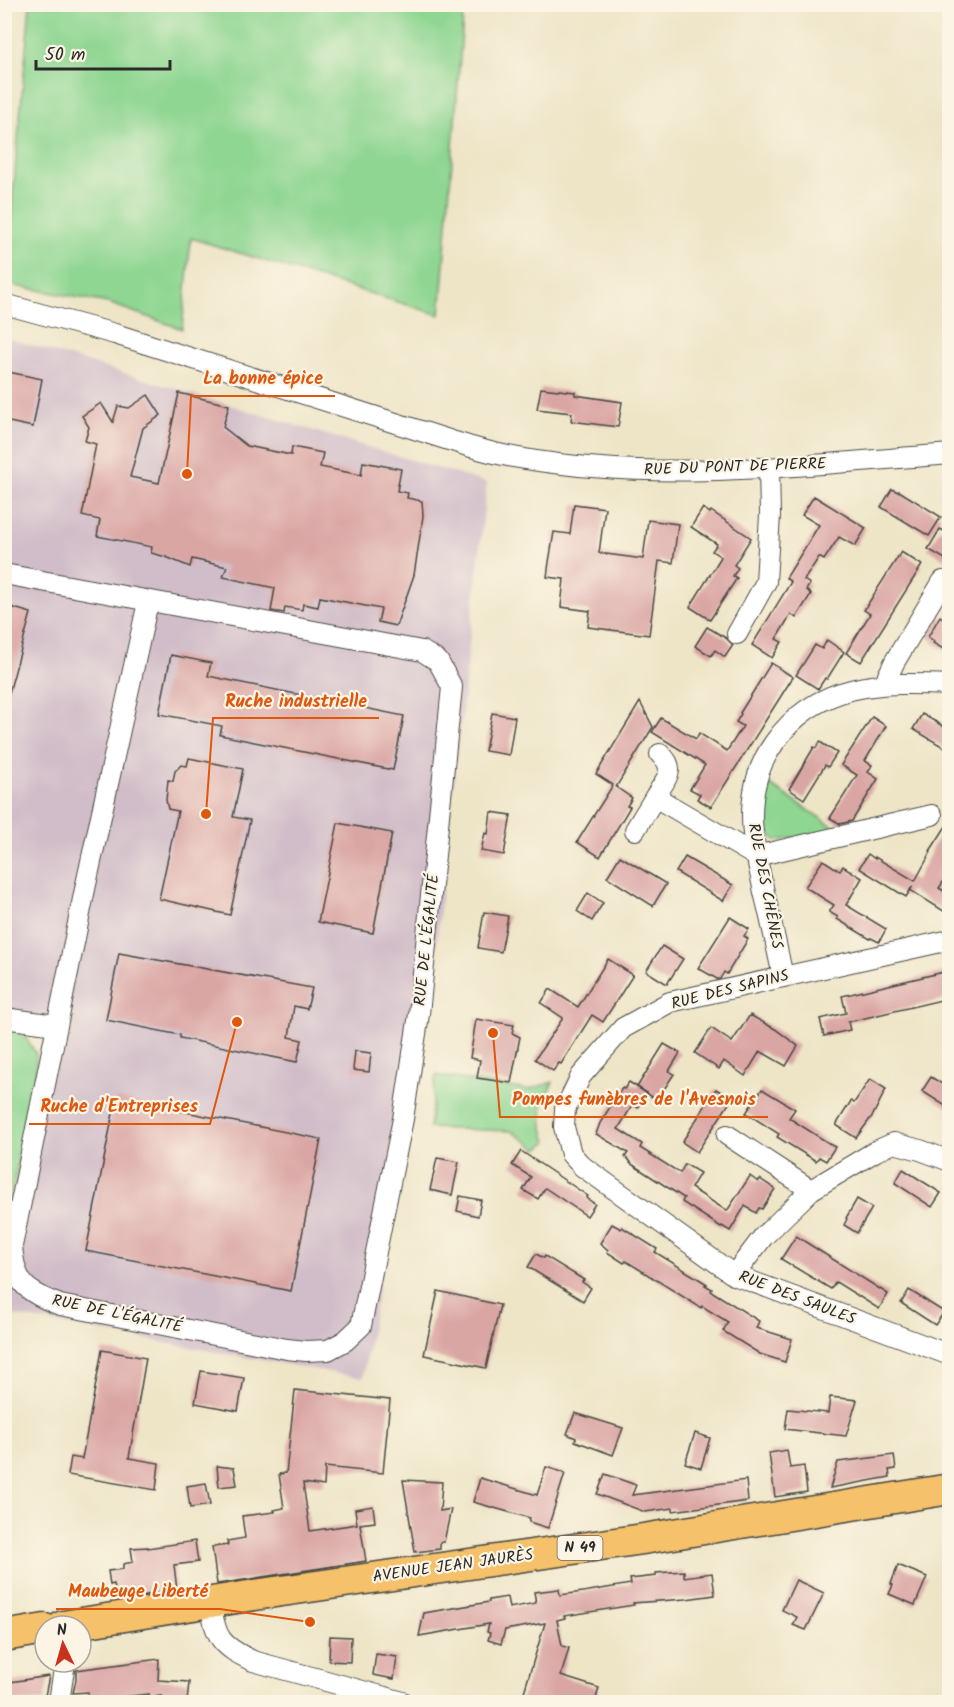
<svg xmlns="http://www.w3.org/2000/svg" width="954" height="1707" font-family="Kalam,sans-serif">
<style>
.industrial{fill:#d1bdc9}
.green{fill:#8ed691;stroke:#5c805e;stroke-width:1.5}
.building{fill:#daa6a4}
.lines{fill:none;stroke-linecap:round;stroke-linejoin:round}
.minor-casing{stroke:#484742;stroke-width:22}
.primary-casing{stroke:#484742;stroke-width:33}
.minor{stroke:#fff;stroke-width:20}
.primary{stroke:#f5c16b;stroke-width:30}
.labels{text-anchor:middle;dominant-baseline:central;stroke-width:4.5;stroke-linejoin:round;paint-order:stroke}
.shield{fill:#fcf5e5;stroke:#6a6863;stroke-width:1.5}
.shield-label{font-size:15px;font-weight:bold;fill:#2b2b2b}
.street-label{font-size:16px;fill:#2b2b2b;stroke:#fcf5e5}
.leader{fill:none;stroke:#df570e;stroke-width:2}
.callout-dot{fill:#df570e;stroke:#fcf5e5;stroke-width:2}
.callout-label{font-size:18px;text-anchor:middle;font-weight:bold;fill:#df570e;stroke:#fcf5e5;stroke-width:4.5;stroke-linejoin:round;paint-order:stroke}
</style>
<rect width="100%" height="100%" fill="#fcf5e5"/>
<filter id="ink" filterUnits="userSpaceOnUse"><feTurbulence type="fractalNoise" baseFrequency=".0167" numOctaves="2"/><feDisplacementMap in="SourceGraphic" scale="12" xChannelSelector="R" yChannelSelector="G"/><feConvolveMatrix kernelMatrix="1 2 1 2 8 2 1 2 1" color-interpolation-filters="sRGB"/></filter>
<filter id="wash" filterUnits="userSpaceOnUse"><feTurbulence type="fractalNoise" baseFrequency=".008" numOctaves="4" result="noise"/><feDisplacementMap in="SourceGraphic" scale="24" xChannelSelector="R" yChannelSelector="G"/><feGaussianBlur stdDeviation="1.35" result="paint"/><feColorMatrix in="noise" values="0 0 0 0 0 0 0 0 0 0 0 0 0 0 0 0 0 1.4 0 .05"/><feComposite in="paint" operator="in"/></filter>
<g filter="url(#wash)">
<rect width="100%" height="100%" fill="#eee5c7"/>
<polygon class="industrial" points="4,337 487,483 434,964 363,1378 5,1314 5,1234 46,1033 5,1029"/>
<g class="green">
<polygon points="30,5 464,5 440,315 191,238 182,329 108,303 5,284"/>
<path d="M 770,785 L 839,830 L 777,841 C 755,826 763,806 770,785 Z"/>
<polygon points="5,1029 16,1030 25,1037 36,1053 36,1078 5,1223"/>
<polygon points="436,1075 528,1090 553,1082 542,1106 543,1128 547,1142 538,1149 511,1131 429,1128"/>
</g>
<g id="blocks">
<g class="building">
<polygon points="4,371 42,379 33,427 4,421"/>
<polygon points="541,388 575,392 575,395 622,402 618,427 571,421 572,413 537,409"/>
<polygon points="179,393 229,405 223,427 247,446 291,455 292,447 323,453 320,467 361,475 363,462 401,469 397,491 408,493 407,498 422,501 423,516 414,575 396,626 378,622 381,609 320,597 318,607 303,604 302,610 285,607 284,613 271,611 275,588 223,577 227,567 192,559 190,567 166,557 151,553 152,547 97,536 100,520 82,516 96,444 85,441 89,427 82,416 101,403 113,422 118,406 129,408 148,395 161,415 143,428 130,477 159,483"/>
<polygon points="892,489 898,492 899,491 941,517 929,536 881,507"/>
<polygon points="814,496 866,528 855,546 839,537 824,560 819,557 804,580 810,584 806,590 811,594 796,618 791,614 776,639 782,642 772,658 752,645 791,582 786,578 819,525 802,515"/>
<polygon points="574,504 605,508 599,553 643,559 648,520 678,524 673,563 659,561 649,635 588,627 590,611 561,607 564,579 547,577 549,562 554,532 570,534"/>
<polygon points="703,508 710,513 711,511 751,538 734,565 738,568 733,576 737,578 710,620 690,607 721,557 712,551 717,544 691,527"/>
<polygon points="940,529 950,534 950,562 928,549"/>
<polygon points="901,552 922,565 861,662 846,653 870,614 864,610"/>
<polygon points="4,605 31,613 9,693 4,693"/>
<polygon points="950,608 950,653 933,643 934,641 928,637 940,616 944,619"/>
<polygon points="707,627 726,638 733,645 725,657 715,650 711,656 695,646"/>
<polygon points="827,640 844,652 827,679 825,678 818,689 796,675 815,645 822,649"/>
<polygon points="171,655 211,663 208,676 404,716 393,770 220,735 222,726 159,714"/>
<polygon points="771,663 793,677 711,807 697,799 700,794 690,789 705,765 652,732 661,718 696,739 699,733 727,751 743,726 736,722 741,714 740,713"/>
<polygon points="640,702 653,727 616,787 632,798 627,806 630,807 600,857 577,842 613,785 596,774"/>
<polygon points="492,713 515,717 509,755 485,751"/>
<polygon points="922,714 950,730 950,751 913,729"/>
<polygon points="872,717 886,726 865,761 872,765 868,772 878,779 852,821 840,824 830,818 857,775 841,765"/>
<polygon points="820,742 837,753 828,767 825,765 804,799 789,789 814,747 816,748"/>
<polygon points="189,758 243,769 233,817 250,820 230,915 159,899 178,811 168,809 166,800 168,780 173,781 175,771 181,765 187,766"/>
<polygon points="491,812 511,815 504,855 481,851 485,833 488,834"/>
<polygon points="950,820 950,872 939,888 950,895 950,915 910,890 913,886 906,897 859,868 868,854 875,859 875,857 915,881 931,852 930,851"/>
<polygon points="338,823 392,833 373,933 318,922"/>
<polygon points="620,856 666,884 653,906 607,877"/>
<polygon points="685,857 733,885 723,901 676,872"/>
<polygon points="823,860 840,871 843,866 862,878 846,905 886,929 879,942 871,938 870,939 837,919 838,917 829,912 834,905 805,887"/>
<polygon points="588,893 603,903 592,921 577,911"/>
<polygon points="484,912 508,916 501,952 478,948"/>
<polygon points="730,917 749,929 744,936 748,939 727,974 724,972 720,979 717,979 698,968"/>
<polygon points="662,946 683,959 667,984 646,971"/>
<polygon points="119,953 312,988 307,1009 294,1006 289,1037 302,1040 297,1062 180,1038 180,1035 106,1020"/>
<polygon points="608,959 633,975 603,1022 592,1015 561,1064 559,1063 553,1071 535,1059 563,1018 541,1003 550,989 578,1007"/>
<polygon points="944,972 947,983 950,982 950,998 848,1022 850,1030 824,1036 820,1019 846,1013 842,996"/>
<polygon points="750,1015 775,1029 798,1046 786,1066 760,1051 745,1076 724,1061 719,1069 695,1053 711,1028 732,1042"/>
<polygon points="476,1019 514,1025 512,1033 520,1037 511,1083 477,1078 480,1060 470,1058"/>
<polygon points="664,1044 680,1053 669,1071 674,1074 657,1100 637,1087"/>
<polygon points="355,1051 371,1053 369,1072 353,1070"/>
<polygon points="931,1077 950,1089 950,1109 922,1091"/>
<polygon points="870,1079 886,1089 873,1115 856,1138 836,1125 851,1101 854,1103"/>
<polygon points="629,1082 647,1093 638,1108 633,1104 618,1129 642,1144 640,1148 680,1173 685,1164 700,1173 691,1188 727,1211 750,1176 758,1182 760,1179 775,1189 762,1209 759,1208 756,1213 745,1206 730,1231 722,1226 721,1227 682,1202 684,1198 630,1163 631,1162 625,1157 628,1153 596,1134 600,1123 622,1088 624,1089"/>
<polygon points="716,1089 732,1099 697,1152 682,1142"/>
<polygon points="762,1089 795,1109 789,1118 835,1147 826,1161 819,1157 816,1161 777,1137 779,1134 746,1113"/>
<polygon points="116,1098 321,1139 291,1291 86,1251"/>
<polygon points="521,1151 588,1196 586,1198 595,1204 587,1216 545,1188 538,1199 523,1190 531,1177 512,1165"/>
<polygon points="437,1158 459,1162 452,1195 430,1190"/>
<polygon points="903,1169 941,1193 932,1207 895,1183"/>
<polygon points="460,1196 481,1200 478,1216 457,1211"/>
<polygon points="857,1199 872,1208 857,1233 844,1225 847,1219 846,1218"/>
<polygon points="612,1224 621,1229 622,1227 657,1249 655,1252 707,1284 705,1285 712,1289 711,1291 759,1321 756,1328 792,1339 785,1362 760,1354 723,1331 728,1322 702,1306 701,1308 626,1261 624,1263 607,1252 608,1250 600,1243"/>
<polygon points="796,1236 888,1294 879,1309 836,1282 831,1289 781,1259"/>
<polygon points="536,1254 544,1258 545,1256 584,1280 582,1282 591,1288 583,1301 528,1267"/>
<polygon points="909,1290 944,1312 935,1325 901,1303"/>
<polygon points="438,1291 500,1305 486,1368 424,1355"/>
<polygon points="102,1350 146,1358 129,1458 159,1463 156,1490 68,1475 71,1457 82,1459"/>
<polygon points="201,1371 244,1378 238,1411 195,1403"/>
<polygon points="295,1390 390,1400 383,1473 325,1467 324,1486 303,1483 310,1531 357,1524 355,1509 373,1506 375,1522 360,1524 366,1561 217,1584 212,1547 228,1545 227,1541 245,1538 242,1516 275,1512 274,1510 284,1508 279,1474 286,1473"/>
<polygon points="830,1397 857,1400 846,1436 785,1429 788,1409 828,1413"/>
<polygon points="575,1413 623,1428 613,1455 575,1441 576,1438 567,1434"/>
<polygon points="695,1433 710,1438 701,1468 685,1463"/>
<polygon points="787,1450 790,1468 804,1466 807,1492 775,1497 769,1453"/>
<polygon points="894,1455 896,1469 889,1470 890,1477 830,1488 838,1462"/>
<polygon points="217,1466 234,1468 237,1485 219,1487"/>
<polygon points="546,1467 565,1473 548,1528 529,1522 530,1518 473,1502 480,1478 537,1495"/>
<polygon points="605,1474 636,1485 632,1495 746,1480 748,1501 673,1511 673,1508 645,1512 597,1494"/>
<polygon points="403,1480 442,1482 440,1511 451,1509 444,1542 440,1542 440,1549 415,1552"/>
<polygon points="206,1483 210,1505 190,1508 187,1486"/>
<polygon points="195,1541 198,1562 174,1565 177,1590 128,1598 128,1595 116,1596 114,1584 110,1585 108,1571 123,1569 123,1564 133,1562 131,1548 148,1547 148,1548"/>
<polygon points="898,1565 927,1577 915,1605 889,1594 893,1585 891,1584"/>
<polygon points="684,1571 684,1577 712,1573 715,1595 686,1599 633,1603 634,1605 564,1616 565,1618 557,1620 562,1646 569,1648 561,1676 599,1688 595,1702 521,1702 545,1623 505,1630 501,1644 488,1640 490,1633 487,1632 489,1624 419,1636 424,1613 489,1602 489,1600 507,1597 509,1608 536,1603 534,1592 559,1589 560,1595 583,1592 631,1584 630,1579 656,1576 656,1573"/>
<polygon points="796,1580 824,1593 806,1630 793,1625 797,1617 782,1610"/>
<polygon points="330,1636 351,1637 350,1662 329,1661"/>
<polygon points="376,1654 397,1657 394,1679 373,1675"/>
<polygon points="159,1659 158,1680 189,1682 187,1702 161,1702 161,1696 149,1698 149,1694 113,1698 114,1702 88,1702 88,1692 73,1693 76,1680 76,1670"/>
<polygon points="49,1676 44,1701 4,1702 4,1683"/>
</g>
</g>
</g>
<g filter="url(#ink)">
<use href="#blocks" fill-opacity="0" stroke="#484742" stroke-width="1.5"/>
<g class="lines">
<defs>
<g id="minor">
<path d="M 4,304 L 115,334 L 427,433 C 458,443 488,453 519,458 C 662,483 806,465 950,454"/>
<path d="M 4,574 L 422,651 L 438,661 L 452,687 L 419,1014 L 403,1119 L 361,1326 L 345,1341 L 328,1350 L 306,1351 L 287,1349 L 60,1305 C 25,1291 15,1284 12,1246 L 85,889 L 148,602"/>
<polyline points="737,634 766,582 770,515 769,468"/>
<polyline points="884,684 895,661 943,581"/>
<path d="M 660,754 C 678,769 665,780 655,797 L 756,856 L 932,815"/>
<polyline points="635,830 655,797"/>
<polyline points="950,940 670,1002 623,1028 581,1076 565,1109 564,1127 569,1146 571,1154 582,1166 734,1275 950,1355"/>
<path d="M 783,977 C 777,948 771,920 764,892 C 759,867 752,842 752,816 C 752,790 759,764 774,743 C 817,681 881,682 950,685"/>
<polyline points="4,1018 56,1025"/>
<polyline points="727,1135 811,1190"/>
<polyline points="734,1275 763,1237 811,1190 876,1151 894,1143 920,1150 950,1161"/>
<path d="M 211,1604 C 215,1638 221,1646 253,1661 L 403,1702"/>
<polyline points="59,1702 65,1662"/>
</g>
<g id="primary">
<polyline points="63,1626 261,1594 643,1539 950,1489"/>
<polyline points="4,1636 45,1629"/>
</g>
</defs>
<use href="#minor" class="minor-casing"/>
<use href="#primary" class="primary-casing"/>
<use href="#minor" class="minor"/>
<use href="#primary" class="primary"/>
</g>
</g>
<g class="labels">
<rect class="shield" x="557.5" y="1536" width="45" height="24" rx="4.5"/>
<g class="shield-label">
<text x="580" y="1548">N 49</text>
</g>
<g class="street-label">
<text transform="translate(735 467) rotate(-2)">RUE DU PONT DE PIERRE</text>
<text transform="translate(765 886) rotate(79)">RUE DES CHÊNES</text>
<text transform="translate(427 940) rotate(-84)">RUE DE L'ÉGALITÉ</text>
<text transform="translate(730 990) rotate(-14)">RUE DES SAPINS</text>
<text transform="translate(797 1298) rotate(21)">RUE DES SAULES</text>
<text transform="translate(117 1314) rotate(12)">RUE DE L'ÉGALITÉ</text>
<text transform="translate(453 1566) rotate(-8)">AVENUE JEAN JAURÈS</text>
</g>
</g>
<path class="leader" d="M187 474L191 396H335M206 814L213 718H379M493 1033L500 1117H768M237 1022L210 1124H29M310 1622L220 1609H56"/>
<g class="callout-dot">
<circle cx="187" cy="474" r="6"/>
<circle cx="206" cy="814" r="6"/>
<circle cx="493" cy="1033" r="6"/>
<circle cx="237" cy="1022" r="6"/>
<circle cx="310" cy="1622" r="6"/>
</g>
<g class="callout-label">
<text x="263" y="384">La bonne épice</text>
<text x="296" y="707">Ruche industrielle</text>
<text x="634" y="1105">Pompes funèbres de l'Avesnois</text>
<text x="119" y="1112">Ruche d'Entreprises</text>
<text x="138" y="1597">Maubeuge Liberté</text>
</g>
<rect width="954" height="1707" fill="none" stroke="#fcf5e5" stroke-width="24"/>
<g transform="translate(63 1644) rotate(355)"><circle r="28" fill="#fcf5e5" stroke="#a8a49b" stroke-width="1.5"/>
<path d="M0-4.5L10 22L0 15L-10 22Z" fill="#c8321e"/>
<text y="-9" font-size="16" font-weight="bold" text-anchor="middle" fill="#2b2b2b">N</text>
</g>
<path d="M36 60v9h134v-9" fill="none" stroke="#2b2b2b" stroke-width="3"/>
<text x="45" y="60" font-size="18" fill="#2b2b2b" stroke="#fcf5e5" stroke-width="4.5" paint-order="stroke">50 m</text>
</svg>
